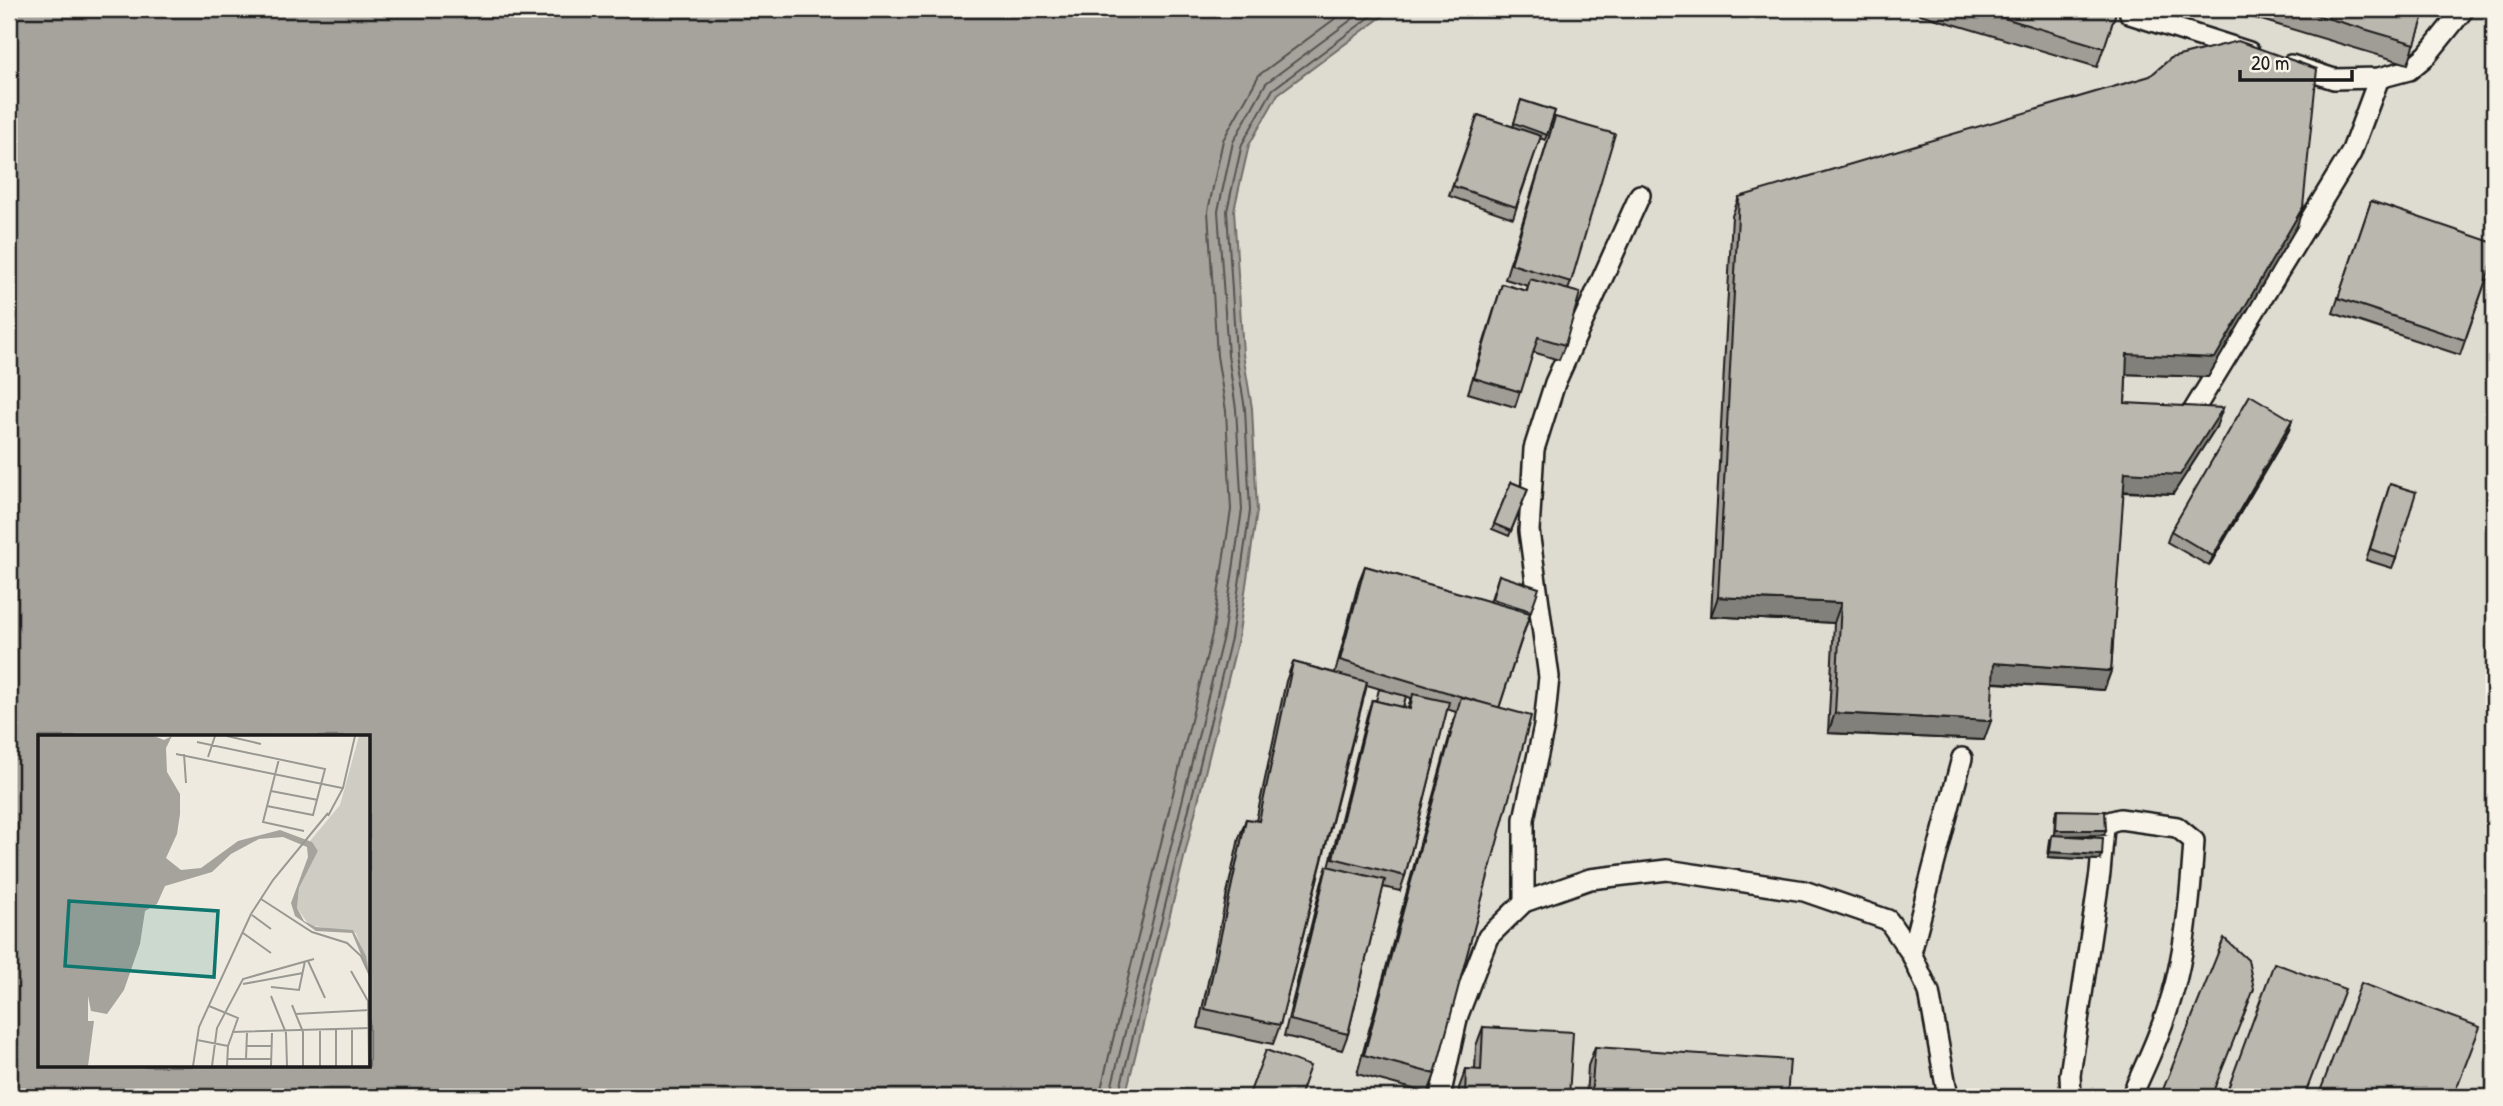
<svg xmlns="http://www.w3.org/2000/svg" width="2503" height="1106" font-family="'Patrick Hand',sans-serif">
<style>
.built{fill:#dedbd1}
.water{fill:#a6a39d;stroke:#6f6d69;stroke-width:2;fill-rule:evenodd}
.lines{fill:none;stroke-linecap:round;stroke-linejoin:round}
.shore{stroke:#535250;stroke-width:2}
.service-casing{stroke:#1c1c1c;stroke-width:24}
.service{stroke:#f7f3e8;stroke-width:19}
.wall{fill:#a09d96;stroke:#1c1c1c;stroke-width:2;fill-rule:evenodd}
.shaded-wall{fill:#82807a;stroke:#1c1c1c;stroke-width:2}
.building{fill:#bab7af;stroke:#1c1c1c;stroke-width:2}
.inset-road{fill:none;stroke:#9a9892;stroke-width:2}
.view{fill:#0f766e;fill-opacity:0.15;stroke:#0f766e;stroke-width:3.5}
.inset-edge{fill:none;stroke:#1c1c1c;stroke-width:3.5}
</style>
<rect width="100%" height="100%" fill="#eeeae0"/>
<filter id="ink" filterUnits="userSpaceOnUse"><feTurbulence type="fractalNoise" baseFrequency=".0143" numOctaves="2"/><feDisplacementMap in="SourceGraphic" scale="14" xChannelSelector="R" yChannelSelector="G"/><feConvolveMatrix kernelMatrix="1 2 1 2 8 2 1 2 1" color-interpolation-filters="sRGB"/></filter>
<g filter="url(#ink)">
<polygon class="built" points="1392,9 2494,9 2494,1097 1125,1097 1238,639 1257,511 1252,408 1243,354 1234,210 1249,145 1278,94"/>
<path class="water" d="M 9,9 L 1392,9 L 1278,94 L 1249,145 L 1234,210 L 1243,354 L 1252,408 L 1257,511 L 1238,639 L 1125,1097 L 9,1097 ZM 40,737 L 369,737 L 369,1066 L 40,1066 Z"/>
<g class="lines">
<g class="shore">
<polyline points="1099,1097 1212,634 1231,510 1226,411 1217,356 1208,211 1223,140 1259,75 1348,9"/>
<polyline points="1109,1097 1223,636 1242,510 1236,409 1228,355 1218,211 1233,142 1266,83 1366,9"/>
<polyline points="1118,1097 1231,638 1250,511 1245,409 1236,354 1227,211 1242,144 1273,89 1381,9"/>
</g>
<defs>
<g id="service">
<polyline points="2130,14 2249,52"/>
<polyline points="2291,65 2334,79 2379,78 2409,70 2427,55 2464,9"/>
<polyline points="2192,413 2351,153 2379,78"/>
<polyline points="1524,902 1524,819 1544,726 1549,677 1529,531 1534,449 1555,383 1640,195"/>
<polyline points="1911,953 1962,758"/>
<polyline points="1440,1097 1458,1015 1488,937 1524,902 1590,879 1667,870 1804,891 1888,920 1911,953 1929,992 1948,1097"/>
<path d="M 2071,1097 L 2070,1075 L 2100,873 L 2104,828 L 2109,822 L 2120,819 L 2177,827 L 2194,841 C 2191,888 2187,935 2176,981 C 2166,1021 2148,1060 2131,1097"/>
</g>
</defs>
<use href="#service" class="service-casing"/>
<use href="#service" class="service"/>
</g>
<g class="wall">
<polygon points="1903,9 2117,9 2097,67"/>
<polygon points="2225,9 2426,9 2408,64"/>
<polygon points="1521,100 1555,111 1545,140 1540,138 1513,218 1449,196 1478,115 1513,127"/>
<polygon points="1555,117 1571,282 1568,290 1565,345 1559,360 1533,352 1515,407 1468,393 1502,284 1526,291 1528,286 1505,279"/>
<polygon points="1739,197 2297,226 2208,377 2126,374 2125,403 2216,427 2173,494 2123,492 2111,671 2104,690 1993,683 1984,740 1828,733 1834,623 1711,616 1732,216"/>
<polygon points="2371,201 2494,257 2460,355 2333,313"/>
<polygon points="2292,420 2289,430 2209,566 2167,542 2171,531"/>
<polygon points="1511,482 1528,489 1509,536 1492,529"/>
<polygon points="2390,484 2396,558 2392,568 2366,560"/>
<path d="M 1365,566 L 1490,602 L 1499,575 L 1531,611 L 1499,708 L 1435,1074 L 1428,1093 L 1357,1074 L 1456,712 L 1447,709 L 1405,876 L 1400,891 L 1383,887 L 1348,1034 L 1342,1050 L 1284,1036 L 1322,881 L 1327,866 L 1329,867 L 1367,715 L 1372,700 L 1376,700 L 1384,690 L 1367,685 L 1280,1025 L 1273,1044 L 1198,1028 L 1239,838 L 1246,819 L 1256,821 L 1286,681 L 1293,662 L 1335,673 L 1359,581 ZM 1406,696 L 1411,698 L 1408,708 L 1403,707 Z"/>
<polygon points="2057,810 2104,835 2065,836 2100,860 2048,857 2050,840 2052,835 2054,835 2055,816"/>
<polygon points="1483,1027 1569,1097 1459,1097 1459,1088 1466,1069 1475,1070 1476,1046"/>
<polygon points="1595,1047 1787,1097 1586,1097 1588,1066"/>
</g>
<g class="shaded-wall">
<polygon points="2303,207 2297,226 2208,377 2120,374 2127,354"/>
<polygon points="2223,408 2216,427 2173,494 2118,491 2125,472"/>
<polygon points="2292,420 2289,430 2209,566 2213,556"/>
<polygon points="1718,597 1841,603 1834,623 1711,616"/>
<polygon points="1994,663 2111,671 2104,690 1987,682"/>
<polygon points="1835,713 1991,721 1984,740 1828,733"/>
<polygon points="2056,830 2106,830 2104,835 2054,836"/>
<polygon points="2050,852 2102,855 2100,860 2048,857"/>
</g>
<g class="building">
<polygon points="1974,9 2117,9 2104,48"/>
<polygon points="2296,9 2426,9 2415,44"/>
<polygon points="2238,41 2317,69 2303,207 2215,358 2127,354 2125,403 2223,408 2180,475 2125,472 2111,671 1994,663 1991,721 1835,713 1841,603 1718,597 1739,197 2150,76 2171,58"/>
<polygon points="1521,100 1555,111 1547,135 1514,123"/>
<polygon points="1478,115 1541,136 1516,207 1453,186"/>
<polygon points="1555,117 1615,134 1571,282 1511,264"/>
<polygon points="2371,201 2494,243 2494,257 2465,340 2338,298"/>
<polygon points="1530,279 1580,293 1565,345 1538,337 1521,392 1474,378 1502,284 1527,291"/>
<polygon points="2250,395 2292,420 2213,556 2171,531"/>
<polygon points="1511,482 1528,489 1511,531 1494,524"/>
<polygon points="2390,484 2416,492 2396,558 2370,549"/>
<polygon points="1365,566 1530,613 1499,708 1340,660"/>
<polygon points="1499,575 1539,588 1531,611 1492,599"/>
<polygon points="1293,662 1367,682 1280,1025 1205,1009 1246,819 1259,821"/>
<polygon points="1379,689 1406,696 1403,707 1376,701"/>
<polygon points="1413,694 1449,702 1405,876 1333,858 1372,700 1410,709"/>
<polygon points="1461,697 1531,716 1435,1074 1364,1055"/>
<polygon points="2057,810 2105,811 2106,830 2056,830"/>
<polygon points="2052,835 2103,838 2102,855 2050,852"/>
<polygon points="1327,866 1385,880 1348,1034 1290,1020"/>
<polygon points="2224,938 2248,960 2254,989 2211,1097 2160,1097"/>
<polygon points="2274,963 2345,989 2304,1097 2225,1097"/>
<polygon points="2361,983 2480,1027 2453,1097 2318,1097"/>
<polygon points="1483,1027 1573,1032 1569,1097 1465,1097 1466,1069 1481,1070"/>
<polygon points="1595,1047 1790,1060 1787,1097 1591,1097"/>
<polygon points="1266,1050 1310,1066 1299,1097 1248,1097"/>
</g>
</g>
<g transform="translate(38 735)">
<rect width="332" height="332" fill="#eeeae0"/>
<path d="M 321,1 L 332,1 L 332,236 L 318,198 L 271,190 L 259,173 L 261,153 L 280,116 L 272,106 L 302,70 Z" fill="#cfccc3"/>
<path d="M 0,1 L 116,1 L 126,5 L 134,1 L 128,13 L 129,37 L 142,59 L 142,79 L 139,99 L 128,123 L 143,135 L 163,133 L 200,106 L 242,95 L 274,107 L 280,116 L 261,153 L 259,173 L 266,186 L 278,192 L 315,195 L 328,221 L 332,241 L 314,198 L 278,196 L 257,181 L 253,168 L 270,122 L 269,112 L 245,102 L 221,104 L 193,119 L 174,137 L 127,151 L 119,169 L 107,176 L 102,209 L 86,255 L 69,279 L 53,276 L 50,261 L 50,286 L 56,286 L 50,331 L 0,331 Z" fill="#a6a39d"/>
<path class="inset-road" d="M 189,1 L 223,9M 159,7 L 287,34 L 275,80 L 229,71M 138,19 L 304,53M 146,19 L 148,48M 170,22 L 177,1M 241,24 L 225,87 L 266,96M 233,56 L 280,65M 290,81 L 305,53 L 317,1M 223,164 L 274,197 L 309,208 L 323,221 L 333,243M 214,180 L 233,194M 205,198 L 233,218M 270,226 L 287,263M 313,236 L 330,266 L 331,331M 205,249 L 265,238M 233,252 L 261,255 L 267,226M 233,261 L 248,298 L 249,331M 254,270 L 265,297 L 265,331M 171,271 L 200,283 L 190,311 L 189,331M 257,279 L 332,275M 314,294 L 314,331M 298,295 L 298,331M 282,296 L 282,331M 194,297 L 333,293M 159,305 L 190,311M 208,311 L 233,311M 189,324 L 233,324M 208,324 L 209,298M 155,331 L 161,292 L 213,179 L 235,145 L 290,78M 174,331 L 179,293 L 205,244 L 276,224M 233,331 L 234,298"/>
<path class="view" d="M 31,166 L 180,176 L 176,242 L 27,231 Z"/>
<rect width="332" height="332" class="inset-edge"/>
</g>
<rect width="2503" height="1106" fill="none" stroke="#f7f3e8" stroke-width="35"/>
<rect x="18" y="18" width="2468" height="1071" fill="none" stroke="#1c1c1c" stroke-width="2.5" filter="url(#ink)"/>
<path d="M2240 70v10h112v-10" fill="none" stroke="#1c1c1c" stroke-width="3.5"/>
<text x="2251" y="70" font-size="21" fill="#1c1c1c" stroke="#f7f3e8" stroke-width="5" paint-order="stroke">20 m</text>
</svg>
